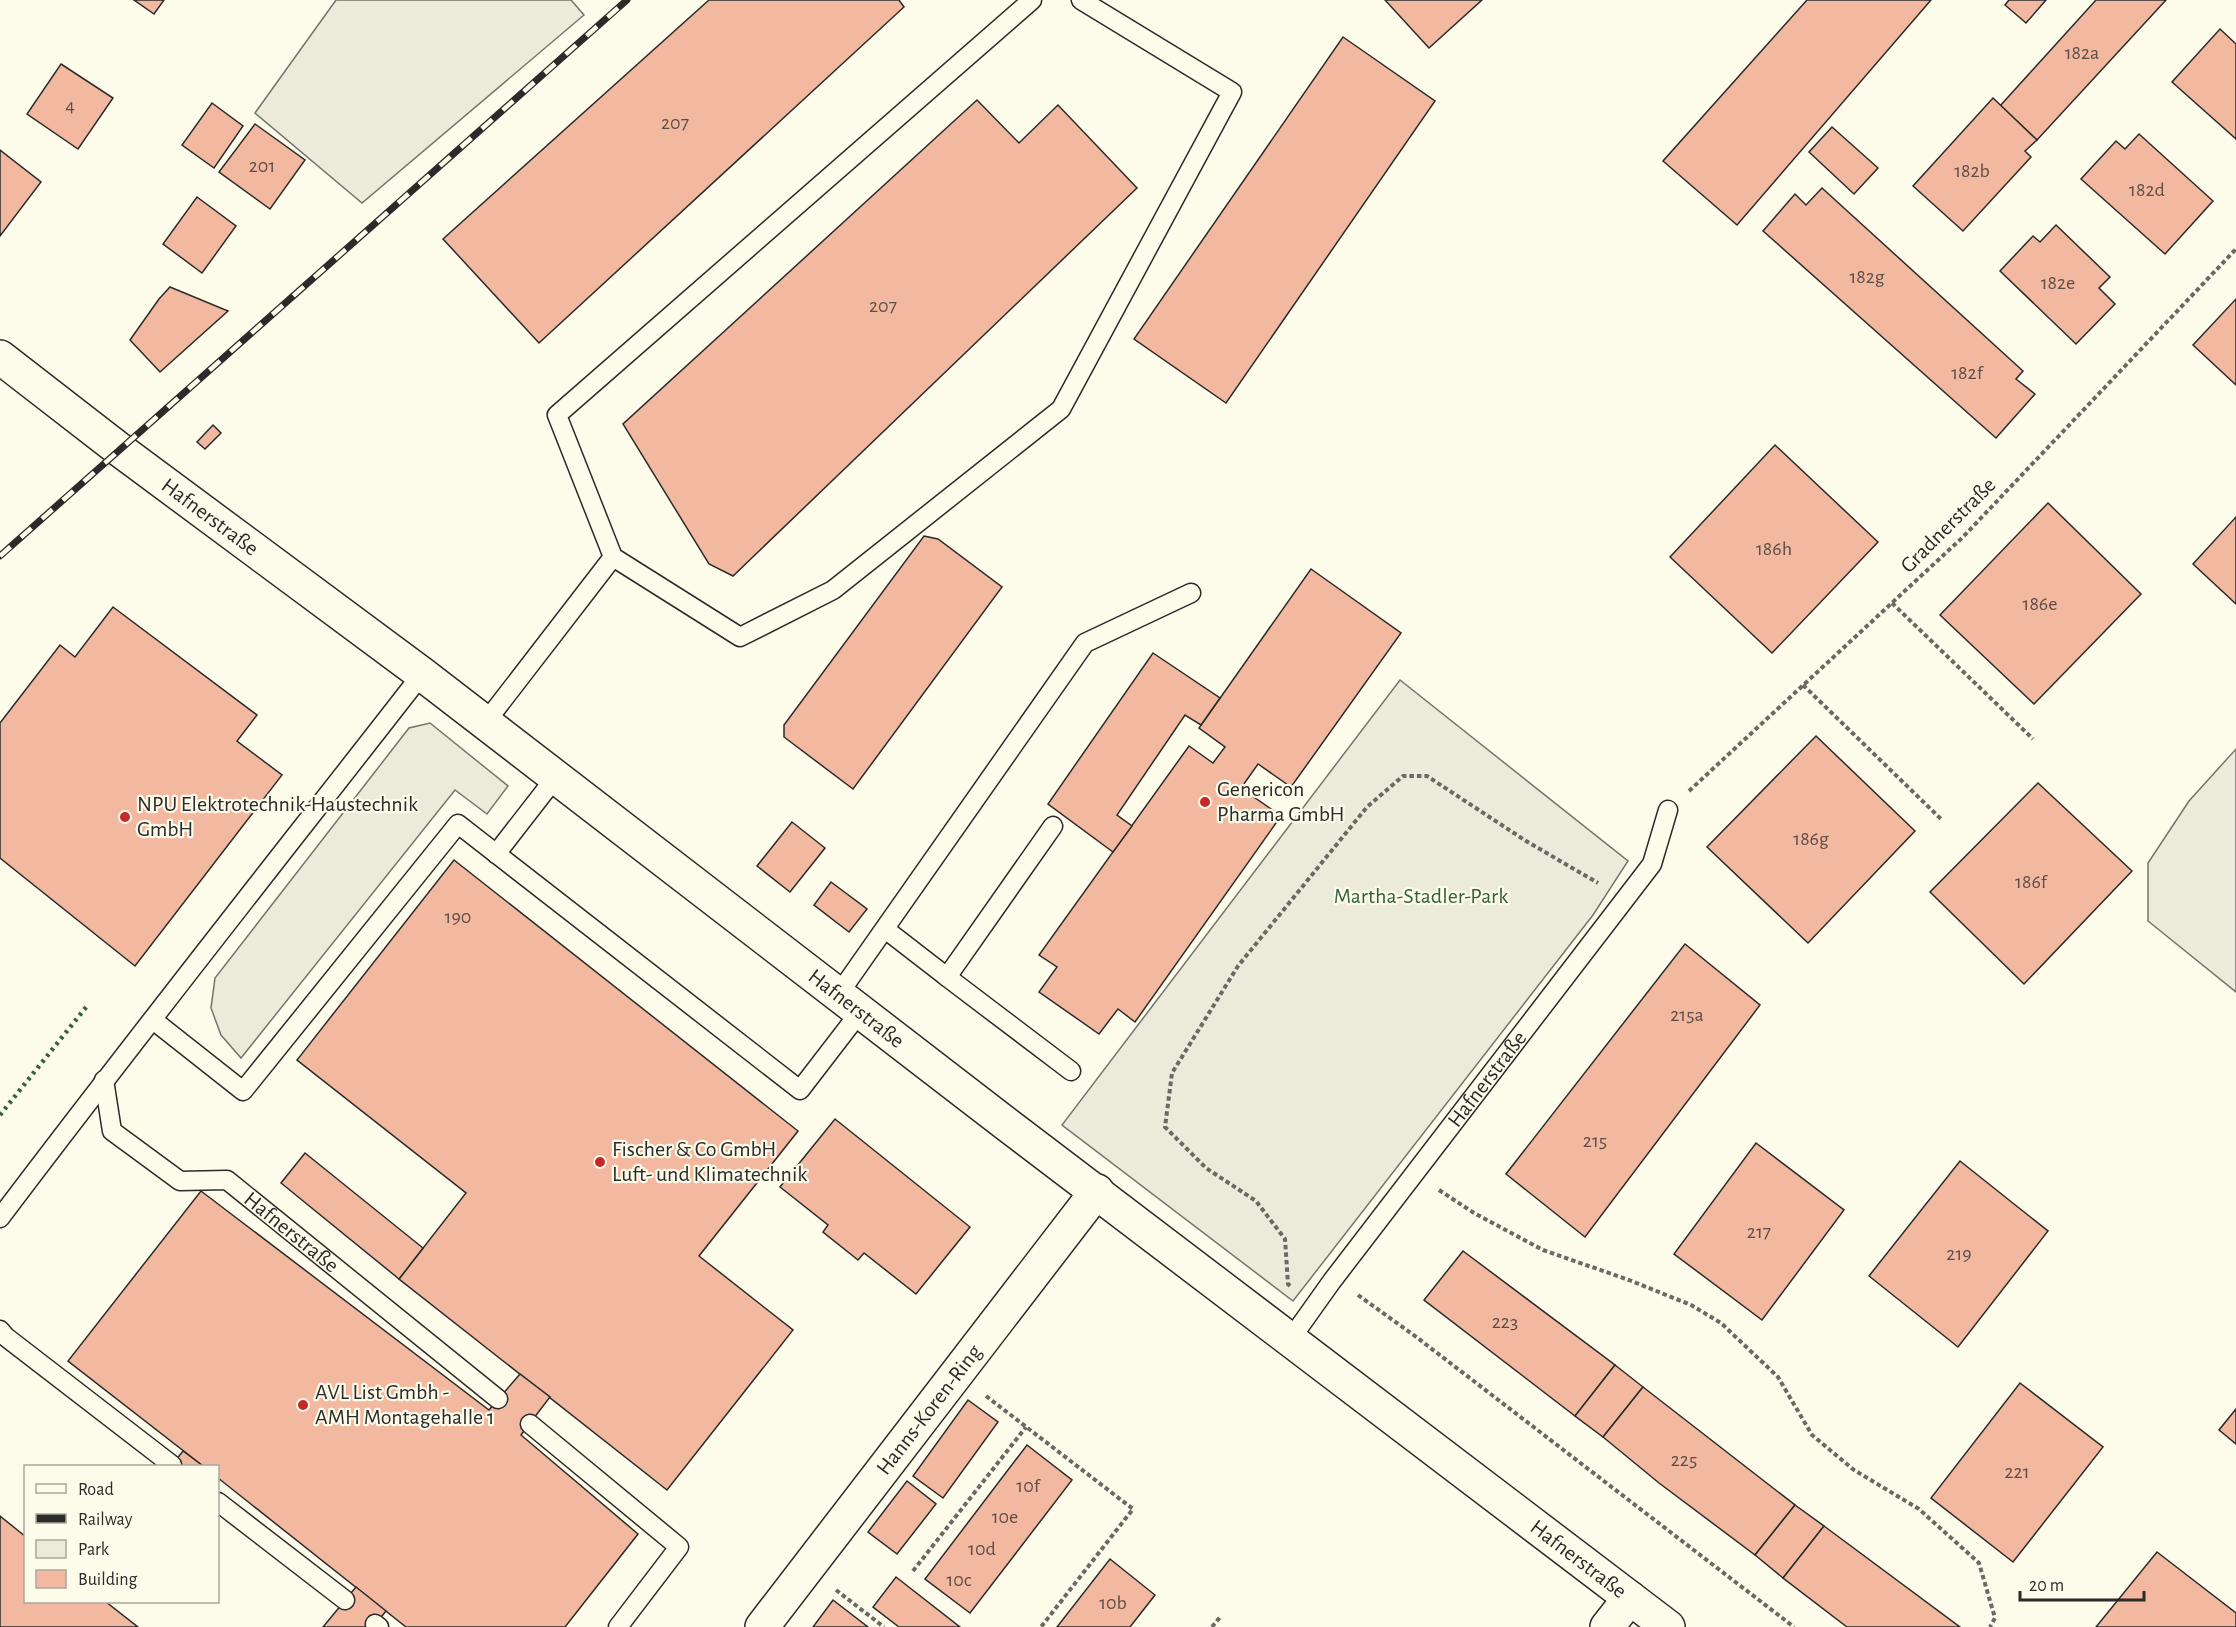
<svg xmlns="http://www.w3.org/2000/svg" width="2236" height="1627" font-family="'Alegreya Sans',sans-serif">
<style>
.green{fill:#ecebdb;stroke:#74746e;stroke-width:1.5}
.building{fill:#f2b8a0;stroke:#2b2b2b;stroke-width:1.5}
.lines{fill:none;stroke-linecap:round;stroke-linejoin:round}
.service-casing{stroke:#2b2b2b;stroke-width:21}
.minor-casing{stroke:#2b2b2b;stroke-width:36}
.tertiary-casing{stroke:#2b2b2b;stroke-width:36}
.path{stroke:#6a6964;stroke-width:4;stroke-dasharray:4.5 3;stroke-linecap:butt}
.service{stroke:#fdfbea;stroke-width:18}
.minor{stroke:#fdfbea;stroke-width:33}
.tertiary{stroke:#fdfbea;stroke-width:33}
.rail-casing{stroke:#2b2b2b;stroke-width:7}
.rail{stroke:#fdfbea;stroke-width:4.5;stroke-dasharray:14;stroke-linecap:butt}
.hedge{stroke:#34623c;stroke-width:4.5;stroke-dasharray:3 4.5;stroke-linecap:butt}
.poi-dot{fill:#c62828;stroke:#fdfbea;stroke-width:2}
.labels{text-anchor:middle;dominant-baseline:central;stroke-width:4.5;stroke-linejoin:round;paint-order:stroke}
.number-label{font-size:20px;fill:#5d4e48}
.street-label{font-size:22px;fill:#2b2b2b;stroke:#fdfbea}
.poi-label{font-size:22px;fill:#2b2b2b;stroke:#fdfbea;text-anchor:start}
.park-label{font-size:22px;fill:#34623c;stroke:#fdfbea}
</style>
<rect width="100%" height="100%" fill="#fdfbea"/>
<g class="green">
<polygon points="336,0 571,0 584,15 362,203 255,113"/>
<polygon points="1400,680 1628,861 1593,915 1293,1301 1062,1125"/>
<polygon points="430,723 508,786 487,814 455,790 241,1058 221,1035 211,1008 215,978 409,728"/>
<polygon points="2236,749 2236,992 2148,921 2148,863 2189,801"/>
</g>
<g class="building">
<polygon points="134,0 164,0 154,14"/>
<polygon points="709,0 899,0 904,7 539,343 443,239"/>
<polygon points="1385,0 1482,0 1429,48"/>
<polygon points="1807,0 1931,0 1737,225 1663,161"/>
<polygon points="2009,0 2046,0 2026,23 2005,5"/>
<polygon points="2096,0 2166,0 2037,140 2000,106"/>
<polygon points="2220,29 2236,44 2236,139 2172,82"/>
<polygon points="1343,37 1435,101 1226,403 1134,339"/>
<polygon points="61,64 113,98 78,149 27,114"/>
<polygon points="1993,98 2037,140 2025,151 2031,157 1963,231 1913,186"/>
<polygon points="977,100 1019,143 1058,105 1137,188 733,576 709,564 623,424"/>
<polygon points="212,103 243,126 214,168 182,145"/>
<polygon points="255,124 305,160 270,209 219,172"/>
<polygon points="1832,127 1878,168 1854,194 1809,152"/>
<polygon points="2139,134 2213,201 2165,254 2081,179 2116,141 2125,149"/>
<polygon points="0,150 41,182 0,236"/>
<polygon points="1822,188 2023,371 2016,379 2035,394 1996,438 1763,231 1795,194 1806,205"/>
<polygon points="197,197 236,226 202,273 163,244"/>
<polygon points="2056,225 2110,277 2099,288 2115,304 2076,344 2000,271 2033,236 2040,242"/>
<polygon points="170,287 228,311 160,372 130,340 159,299"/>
<polygon points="2236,299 2236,385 2193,345"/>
<polygon points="213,425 221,433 205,449 197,442"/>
<polygon points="1775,445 1878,542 1772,653 1670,557"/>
<polygon points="2048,503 2141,594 2034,704 1940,615"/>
<polygon points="2236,517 2236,604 2193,564"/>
<polygon points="924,536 938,539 1002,587 853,789 784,737 784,725"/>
<polygon points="1311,569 1401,633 1291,787 1258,764 1241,788 1281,816 1135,1022 1118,1009 1099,1034 1039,992 1057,967 1039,955 1189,746 1213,763 1225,747 1199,728"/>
<polygon points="113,607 257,715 237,741 282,775 135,966 0,858 0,723 60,645 75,657"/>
<polygon points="1153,653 1220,698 1201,725 1185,715 1117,815 1132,826 1113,852 1048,804"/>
<polygon points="1816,736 1915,831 1808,943 1707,847"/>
<polygon points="2038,783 2132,871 2024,984 1930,892"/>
<polygon points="792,822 825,848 790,892 757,866"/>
<polygon points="454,860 798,1131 699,1256 793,1330 667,1490 399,1279 466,1193 297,1060"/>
<polygon points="831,882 867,909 849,932 814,905"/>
<polygon points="1685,944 1760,1005 1585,1237 1506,1174"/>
<polygon points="835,1119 970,1227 916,1294 864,1253 858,1260 823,1232 828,1225 780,1187"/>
<polygon points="1756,1143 1844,1210 1762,1320 1674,1254"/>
<polygon points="305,1153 423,1248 399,1279 281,1183"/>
<polygon points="1960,1161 2048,1231 1958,1347 1869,1276"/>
<polygon points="201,1191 489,1410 520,1374 550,1397 521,1435 638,1534 565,1627 406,1627 218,1478 218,1466 203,1466 68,1361"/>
<polygon points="1463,1251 1615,1365 1575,1416 1424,1300"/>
<polygon points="1615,1365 1643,1387 1603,1437 1575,1416"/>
<polygon points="2020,1383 2103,1447 2013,1562 1931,1498"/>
<polygon points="1643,1387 1795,1505 1755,1555 1659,1483 1603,1437"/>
<polygon points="968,1400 998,1422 943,1498 913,1476"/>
<polygon points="2236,1409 2236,1444 2219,1430"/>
<polygon points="1027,1445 1072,1480 970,1613 925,1579"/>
<polygon points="183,1451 203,1466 171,1466"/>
<polygon points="907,1481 936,1504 897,1554 868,1532"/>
<polygon points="1795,1505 1824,1526 1783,1578 1755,1555"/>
<polygon points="0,1516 26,1537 26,1602 106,1602 138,1627 0,1627"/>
<polygon points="1824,1526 1960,1627 1847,1627 1783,1578"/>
<polygon points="2157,1552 2236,1613 2236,1627 2096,1627"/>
<polygon points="1110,1559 1155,1595 1130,1627 1057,1627"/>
<polygon points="896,1577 960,1627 899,1627 873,1607"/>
<polygon points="356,1587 386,1611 373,1627 323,1627"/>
<polygon points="833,1600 868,1627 813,1627"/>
</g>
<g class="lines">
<defs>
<g id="service">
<polyline points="1032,0 557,415 613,557 740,637 833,590 1061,409 1232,92 1081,0"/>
<polyline points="485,723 613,557"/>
<polyline points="496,854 555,778"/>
<polyline points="885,929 947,977 1053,826"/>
<polyline points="947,977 1071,1071"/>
<polyline points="838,995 1085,643 1191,593"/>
<polyline points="153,1020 243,1091 458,824 800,1090 860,1012"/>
<path id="s1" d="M 104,1080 L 112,1131 L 180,1181 L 227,1180 L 498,1399"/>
<path d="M 0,1218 C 138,1035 281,855 422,674"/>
<polyline points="0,1330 6,1337 172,1465"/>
<path id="s2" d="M 1290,1340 L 1332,1281 L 1652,864 L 1668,810"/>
<polyline points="530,1424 679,1547 618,1627"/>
<polyline points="218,1502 345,1600"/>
<polyline points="375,1624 379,1627"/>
</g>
<g id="minor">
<path id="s3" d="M 762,1627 L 1097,1191"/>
<polyline points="1607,1627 1630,1598"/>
</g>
<g id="tertiary">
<path id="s4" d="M 0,357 L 120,450 L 422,674 L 1005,1123 L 1668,1627"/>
</g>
</defs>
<use href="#service" class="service-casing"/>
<use href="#minor" class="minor-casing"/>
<use href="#tertiary" class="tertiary-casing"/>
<g class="path">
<polyline points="1892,603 2033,739"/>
<polyline points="1803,685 1942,820"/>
<polyline points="1689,791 1963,537 2236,249"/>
<polyline points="1439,1190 1474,1213 1543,1250 1629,1280 1691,1305 1721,1323 1778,1377 1812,1435 1854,1470 1919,1509 1979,1563 1995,1618 1990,1627"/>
<polyline points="1290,1286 1288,1284 1285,1239 1256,1201 1206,1168 1165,1127 1172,1073 1238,966 1367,807 1403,776 1427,776 1526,841 1598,883"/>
<polyline points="1358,1295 1415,1336 1794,1627"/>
<polyline points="986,1396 1133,1509 1041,1627"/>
<polyline points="913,1571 1026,1427"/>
<polyline points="836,1590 884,1627"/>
<polyline points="1212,1627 1220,1617"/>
</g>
<use href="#service" class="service"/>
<use href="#minor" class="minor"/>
<use href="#tertiary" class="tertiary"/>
<defs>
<polyline id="rail" points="0,556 627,0"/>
</defs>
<use href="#rail" class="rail-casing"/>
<use href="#rail" class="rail"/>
<polyline class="hedge" points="0,1115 87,1006"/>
</g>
<g class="poi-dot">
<circle cx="1205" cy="802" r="6"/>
<circle cx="125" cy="817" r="6"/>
<circle cx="600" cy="1162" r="6"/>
<circle cx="303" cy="1405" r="6"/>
</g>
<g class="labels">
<g class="number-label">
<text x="2082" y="53">182a</text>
<text x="70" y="106">4</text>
<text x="675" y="123">207</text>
<text x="262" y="166">201</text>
<text x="1972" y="171">182b</text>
<text x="2147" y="190">182d</text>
<text x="1867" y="277">182g</text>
<text x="2058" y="283">182e</text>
<text x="883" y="306">207</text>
<text x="1967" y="373">182f</text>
<text x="1774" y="549">186h</text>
<text x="2040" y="604">186e</text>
<text x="1811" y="839">186g</text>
<text x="2031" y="882">186f</text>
<text x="458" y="917">190</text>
<text x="1687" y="1015">215a</text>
<text x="1595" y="1141">215</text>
<text x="1759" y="1232">217</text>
<text x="1959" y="1254">219</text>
<text x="1505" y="1322">223</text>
<text x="1684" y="1460">225</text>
<text x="2017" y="1472">221</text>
<text x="1028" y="1486">10f</text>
<text x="1005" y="1517">10e</text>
<text x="982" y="1549">10d</text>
<text x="959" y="1580">10c</text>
<text x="1113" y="1603">10b</text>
</g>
<g class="street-label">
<text stroke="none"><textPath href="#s4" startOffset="264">Hafnerstraße</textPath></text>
<text transform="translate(1948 525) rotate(-45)">Gradnerstraße</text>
<text stroke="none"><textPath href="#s4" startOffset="1076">Hafnerstraße</textPath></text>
<text stroke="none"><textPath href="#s2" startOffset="327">Hafnerstraße</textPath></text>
<text stroke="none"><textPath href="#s1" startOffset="266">Hafnerstraße</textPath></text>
<text stroke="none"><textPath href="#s3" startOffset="274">Hanns-Koren-Ring</textPath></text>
<text stroke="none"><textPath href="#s4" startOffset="1984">Hafnerstraße</textPath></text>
</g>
<g class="poi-label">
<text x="1217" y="789">Genericon<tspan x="1217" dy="25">Pharma GmbH</tspan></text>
<text x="137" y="804">NPU Elektrotechnik-Haustechnik<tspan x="137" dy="25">GmbH</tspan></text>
<text x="612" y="1149">Fischer &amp; Co GmbH<tspan x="612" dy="25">Luft- und Klimatechnik</tspan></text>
<text x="315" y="1392">AVL List Gmbh -<tspan x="315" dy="25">AMH Montagehalle 1</tspan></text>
</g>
<g class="park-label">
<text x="1421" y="896">Martha-Stadler-Park</text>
</g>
</g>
<rect x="24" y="1465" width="195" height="138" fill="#fdfbea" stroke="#a9a89e" stroke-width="1.5"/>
<rect x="36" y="1484" width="30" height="9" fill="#fdfbea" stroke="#a9a89e" stroke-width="1.5"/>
<text x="78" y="1495" font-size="18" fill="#2b2b2b">Road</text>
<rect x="36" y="1514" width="30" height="9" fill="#2b2b2b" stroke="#a9a89e" stroke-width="1.5"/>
<text x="78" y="1525" font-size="18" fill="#2b2b2b">Railway</text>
<rect x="36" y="1540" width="30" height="18" fill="#ecebdb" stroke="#a9a89e" stroke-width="1.5"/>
<text x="78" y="1555" font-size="18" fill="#2b2b2b">Park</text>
<rect x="36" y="1570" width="30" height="18" fill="#f2b8a0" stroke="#a9a89e" stroke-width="1.5"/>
<text x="78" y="1585" font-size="18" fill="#2b2b2b">Building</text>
<path d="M2020 1591v9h124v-9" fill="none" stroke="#2b2b2b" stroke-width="3"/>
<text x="2029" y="1591" font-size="18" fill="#2b2b2b" stroke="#fdfbea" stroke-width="4.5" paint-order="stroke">20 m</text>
</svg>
